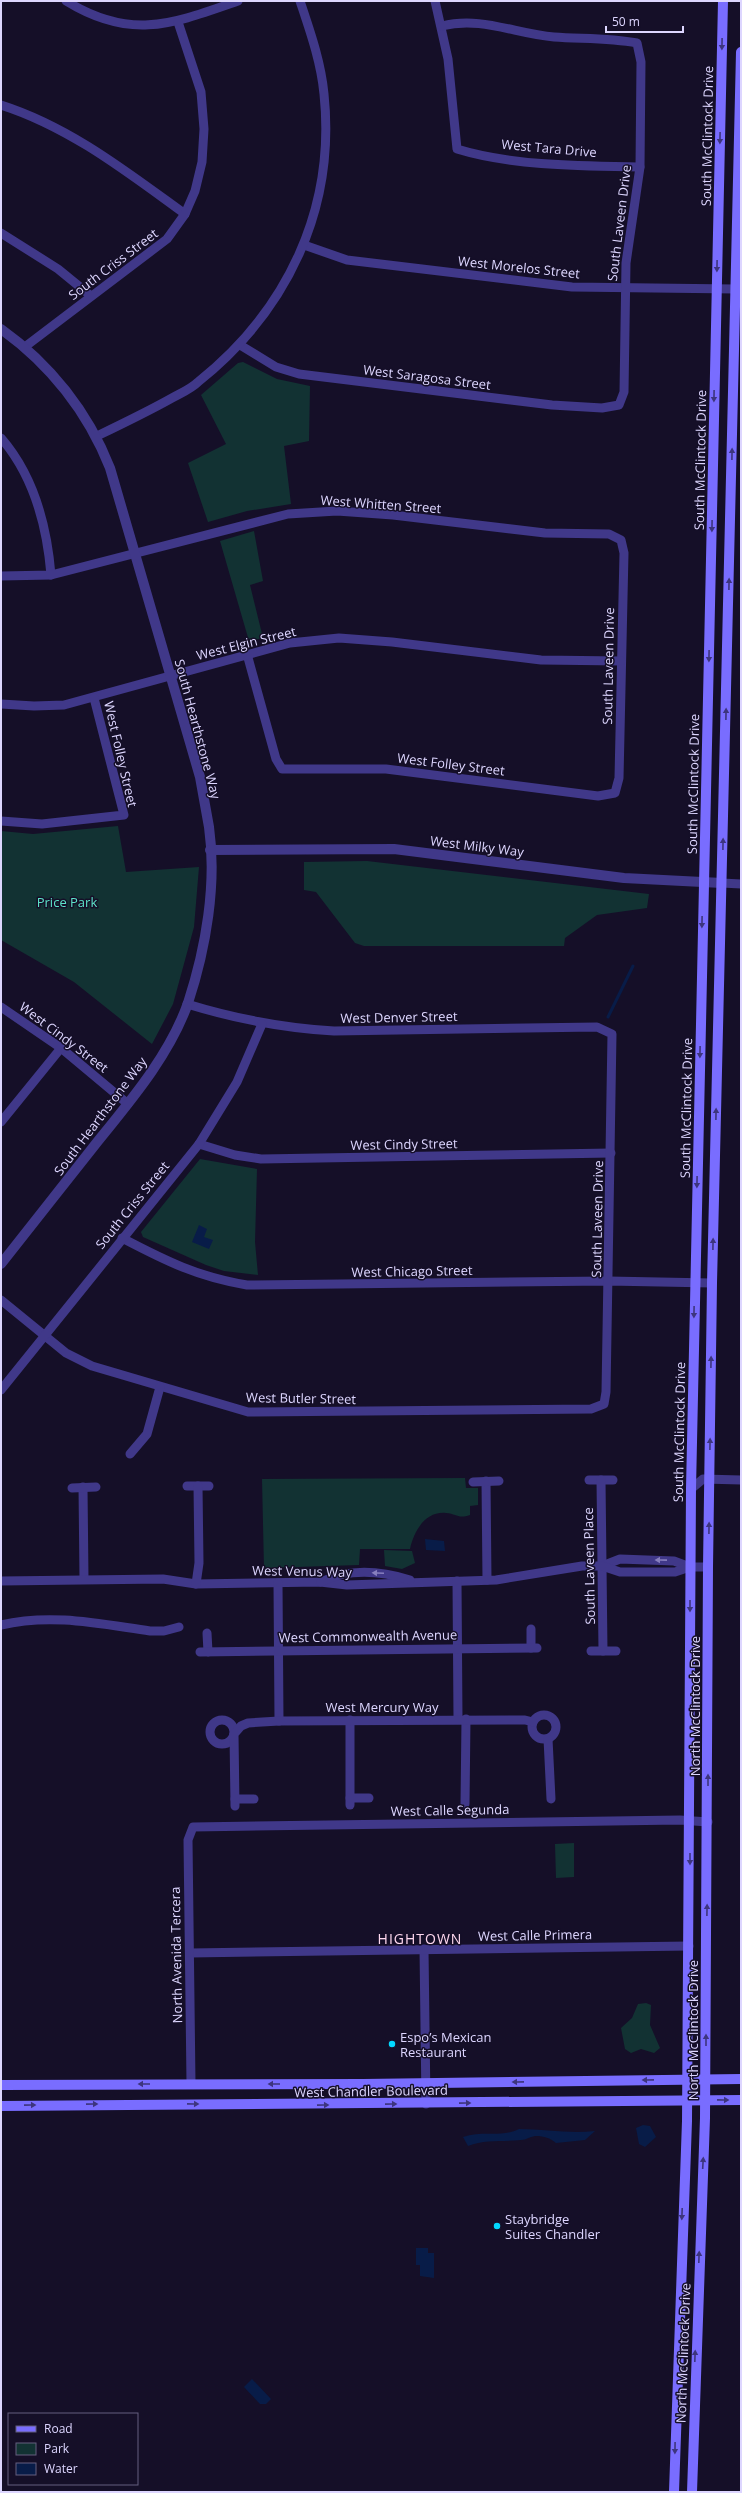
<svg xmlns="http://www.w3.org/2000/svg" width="742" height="2493" font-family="'Open Sans',sans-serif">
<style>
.green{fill:#123233}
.water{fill:#081c48}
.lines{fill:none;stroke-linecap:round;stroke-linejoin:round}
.stream{stroke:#081c48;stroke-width:3}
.minor{stroke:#403889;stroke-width:9}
.tertiary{stroke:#403889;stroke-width:10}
.secondary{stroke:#796dff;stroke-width:10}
.oneway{fill:#3d357e}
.oneway2{fill:#877fbe}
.poi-dot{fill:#02d8ff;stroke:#150f28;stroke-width:1.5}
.labels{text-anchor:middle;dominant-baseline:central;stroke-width:3;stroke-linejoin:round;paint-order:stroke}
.street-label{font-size:13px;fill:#ddd6ff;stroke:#150f28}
.park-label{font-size:13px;fill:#5de4ca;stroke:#150f28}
.poi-label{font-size:13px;fill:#ddd6ff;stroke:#150f28;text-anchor:start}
.neighbourhood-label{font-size:14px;letter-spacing:1px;fill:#ffd8ef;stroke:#150f28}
</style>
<rect width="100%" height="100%" fill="#150f28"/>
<g class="green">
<polygon points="243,362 277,379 310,386 309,441 284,446 291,504 247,511 208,522 188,463 226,444 201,395 238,363"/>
<polygon points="254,531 263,581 250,585 263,638 249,641 220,541"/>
<polygon points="118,826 126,872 199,867 194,927 173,1004 152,1044 74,982 1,940 1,831 33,834"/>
<polygon points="367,861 649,894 647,908 597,915 565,938 564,946 364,946 355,943 316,892 304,890 304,862"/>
<polygon points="200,1159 257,1169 255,1242 258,1275 224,1271 206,1265 143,1237 141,1232"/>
<path d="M 465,1478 L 466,1488 L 478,1488 L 478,1505 L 470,1506 L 470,1515 C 458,1519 457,1514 446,1513 C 426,1511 414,1530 410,1549 L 360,1549 L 359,1565 L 264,1568 L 262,1479 Z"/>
<polygon points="384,1550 412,1551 415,1563 402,1569 385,1566"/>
<polygon points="574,1843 574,1877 556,1878 555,1844"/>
<polygon points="646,2003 651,2005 650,2025 660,2048 654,2053 641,2049 631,2053 625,2049 621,2028 632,2018 638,2004"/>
</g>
<g class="water">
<polygon points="199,1225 207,1229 204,1237 213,1240 209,1249 192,1242"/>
<polygon points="425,1539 444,1541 445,1551 426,1550"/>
<polygon points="643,2125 650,2126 656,2137 645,2147 639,2144 636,2128"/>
<path d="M 519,2129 C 545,2129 569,2134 595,2131 L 585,2140 L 556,2143 C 550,2138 544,2136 536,2136 C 531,2136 526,2140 521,2140 C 502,2142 485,2139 468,2146 L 463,2137 C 482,2130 502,2138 519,2129 Z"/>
<polygon points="416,2248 428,2248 428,2253 434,2253 434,2278 420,2276 420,2265 416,2265"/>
<polygon points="252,2379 271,2399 266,2404 260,2404 244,2387"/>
</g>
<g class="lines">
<polyline class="stream" points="608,1017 633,966"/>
<g class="minor">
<path d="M 66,1 C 131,41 172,24 238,1"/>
<path d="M 435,1 L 448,59 L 457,149 C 512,166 582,166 640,167"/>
<path d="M 1,105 C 70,127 127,172 185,214"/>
<polyline points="1,233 58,269 91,296"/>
<polyline points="304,245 347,260 572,287 735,289"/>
<path d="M 240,345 L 276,367 L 299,374 L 552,405 L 602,408 L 619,405 L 624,392 L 626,263 L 640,167 L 641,62 L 637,43 C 609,38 582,39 554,37 C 516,34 481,16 442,26"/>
<polyline points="26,346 167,239 185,214 195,191 202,162 204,129 201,92 178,22"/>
<path d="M 97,436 C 122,424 147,412 172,398 C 181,393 191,389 198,382 C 287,311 336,209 324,94 C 321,62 310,31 300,1"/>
<path d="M 1,438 C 34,476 47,526 51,575"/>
<polyline points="1,576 51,575 288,514 337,511 393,515 545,533 609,534 621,540 624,553 619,778 615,793 598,796 386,769 282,769 276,759 247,654"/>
<polyline points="1,704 34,706 64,705 290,643 339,638 392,642 541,660 621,661"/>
<polyline points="1,821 42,824 124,815 94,698"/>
<polyline points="722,883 741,884"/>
<polyline points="1,1007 61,1048 128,1104"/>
<polyline points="1,1122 61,1048"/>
<polyline points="199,1144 235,1155 261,1159 611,1153"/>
<path d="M 122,1238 C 166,1261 198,1277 247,1285 L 608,1281 L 712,1283"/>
<path d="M 1,1300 L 66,1353 L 92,1366 L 248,1412 L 591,1409 L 604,1404 L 606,1392 L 612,1034 L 597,1027 L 334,1031 C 283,1028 236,1019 187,1004"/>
<polyline points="1,1390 199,1144 237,1082 262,1024"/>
<polyline points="130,1454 147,1434 160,1387"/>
<polyline points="589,1480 613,1480"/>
<polyline points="601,1480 603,1651"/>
<polyline points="486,1481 487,1580"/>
<polyline points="473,1482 499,1481"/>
<polyline points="187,1486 209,1486"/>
<polyline points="83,1487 84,1579"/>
<polyline points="72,1488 96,1487"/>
<polyline points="691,1489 703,1479 741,1480"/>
<polyline points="602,1566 620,1559 674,1561 690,1567"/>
<polyline points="1,1581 163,1579 196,1584 320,1582 347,1585 496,1580 582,1566 602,1566 620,1572 675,1572 690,1567 708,1567"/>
<polyline points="457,1581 458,1719"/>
<path d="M 321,1582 C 349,1568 381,1571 410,1580"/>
<polyline points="278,1583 279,1721"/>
<polyline points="196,1584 199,1563 198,1486"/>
<path d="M 1,1625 C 52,1613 100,1624 150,1631 L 164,1631 L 179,1627"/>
<polyline points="207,1633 208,1652"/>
<polyline points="531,1648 531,1629"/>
<polyline points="591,1651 616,1651"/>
<polyline points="200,1652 537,1648"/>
<circle cx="544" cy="1727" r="12"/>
<circle cx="222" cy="1732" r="12"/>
<polyline points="350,1720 350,1805"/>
<polyline points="548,1739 551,1799"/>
<polyline points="350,1798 369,1798"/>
<polyline points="235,1799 254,1799"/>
<polyline points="465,1804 466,1719"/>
<polyline points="235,1806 234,1734 241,1726 248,1723 279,1721 525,1720 533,1722"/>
<polyline points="424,1949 426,2104"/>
<polyline points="190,1953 689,1946"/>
<polyline points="191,2083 188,1840 193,1827 680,1820 708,1822"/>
</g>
<g class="tertiary">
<path d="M 1,329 C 50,364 88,412 110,468 L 200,777 C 203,793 206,810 209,827 C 217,884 206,948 188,1003 C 170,1054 132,1099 98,1141 C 66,1182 33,1223 1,1264"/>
<polyline points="210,850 394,849 624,878 722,883"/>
</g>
<g class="secondary">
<polyline points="1,2085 363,2084 741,2079"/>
<polyline points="1,2106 741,2100"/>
<polyline points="674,2492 687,2121 691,1489 723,1"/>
<polyline points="692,2492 705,2118 708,1567 712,1283 741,52"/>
</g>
</g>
<defs><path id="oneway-solid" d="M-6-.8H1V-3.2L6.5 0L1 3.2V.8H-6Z"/></defs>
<g class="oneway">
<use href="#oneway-solid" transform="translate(722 44) rotate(91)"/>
<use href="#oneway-solid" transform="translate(720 138) rotate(91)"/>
<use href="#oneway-solid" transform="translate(717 266) rotate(91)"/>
<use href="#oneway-solid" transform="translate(714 396) rotate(91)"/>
<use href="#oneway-solid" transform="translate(732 454) rotate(-89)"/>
<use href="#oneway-solid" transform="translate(712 526) rotate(91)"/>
<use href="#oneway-solid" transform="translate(729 584) rotate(-89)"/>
<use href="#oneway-solid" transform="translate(709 656) rotate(91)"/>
<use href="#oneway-solid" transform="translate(726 714) rotate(-89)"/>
<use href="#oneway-solid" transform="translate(723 844) rotate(-89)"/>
<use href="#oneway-solid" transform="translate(702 922) rotate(91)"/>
<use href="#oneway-solid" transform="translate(700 1052) rotate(91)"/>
<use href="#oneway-solid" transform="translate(716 1114) rotate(-89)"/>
<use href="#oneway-solid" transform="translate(697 1182) rotate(91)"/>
<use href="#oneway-solid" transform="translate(713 1244) rotate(-89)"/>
<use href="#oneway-solid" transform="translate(694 1312) rotate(91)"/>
<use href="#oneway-solid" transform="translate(711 1362) rotate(-89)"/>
<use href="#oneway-solid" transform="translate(710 1444) rotate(-89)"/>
<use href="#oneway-solid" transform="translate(709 1528) rotate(-89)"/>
<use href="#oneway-solid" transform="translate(690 1606) rotate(90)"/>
<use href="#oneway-solid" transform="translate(708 1780) rotate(-90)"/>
<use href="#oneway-solid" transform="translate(690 1859) rotate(90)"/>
<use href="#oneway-solid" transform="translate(707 1910) rotate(-89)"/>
<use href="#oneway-solid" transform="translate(706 2040) rotate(-90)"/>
<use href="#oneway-solid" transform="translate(648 2080) rotate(179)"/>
<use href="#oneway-solid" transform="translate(518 2082) rotate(179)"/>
<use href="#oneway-solid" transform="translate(144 2084) rotate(180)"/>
<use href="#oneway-solid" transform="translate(274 2084) rotate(-180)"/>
<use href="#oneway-solid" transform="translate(723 2100) rotate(1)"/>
<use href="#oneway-solid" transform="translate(465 2103) rotate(-1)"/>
<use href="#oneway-solid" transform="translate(92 2104) rotate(-1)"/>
<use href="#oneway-solid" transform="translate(193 2104) rotate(1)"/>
<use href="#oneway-solid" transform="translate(391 2104) rotate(-1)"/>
<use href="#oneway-solid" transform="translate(30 2105) rotate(-1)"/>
<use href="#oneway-solid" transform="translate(323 2105) rotate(-1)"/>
<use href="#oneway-solid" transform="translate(703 2163) rotate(-87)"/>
<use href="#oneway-solid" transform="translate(682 2214) rotate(92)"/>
<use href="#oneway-solid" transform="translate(699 2257) rotate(-88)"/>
<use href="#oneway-solid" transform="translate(695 2356) rotate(-88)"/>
<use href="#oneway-solid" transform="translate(675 2448) rotate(91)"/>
</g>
<g class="oneway2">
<use href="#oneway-solid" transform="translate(661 1560) rotate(-179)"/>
<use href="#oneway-solid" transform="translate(378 1573) rotate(-178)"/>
</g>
<g class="poi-dot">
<circle cx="392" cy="2044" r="4"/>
<circle cx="497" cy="2226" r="4"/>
</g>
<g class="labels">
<g class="street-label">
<text transform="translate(707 136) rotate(-89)">South McClintock Drive</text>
<text transform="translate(549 148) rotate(5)">West Tara Drive</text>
<text transform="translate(619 223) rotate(-83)">South Laveen Drive</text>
<text transform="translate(113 264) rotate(-37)">South Criss Street</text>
<text transform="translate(519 267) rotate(6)">West Morelos Street</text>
<text transform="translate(427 377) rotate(7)">West Saragosa Street</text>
<text transform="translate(700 460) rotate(-89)">South McClintock Drive</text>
<text transform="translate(381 504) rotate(4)">West Whitten Street</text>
<text transform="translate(246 643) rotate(-14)">West Elgin Street</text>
<text transform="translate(608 666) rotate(-89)">South Laveen Drive</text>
<text transform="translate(198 729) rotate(75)">South Hearthstone Way</text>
<text transform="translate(121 754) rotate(77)">West Folley Street</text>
<text transform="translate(451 764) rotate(7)">West Folley Street</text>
<text transform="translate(693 784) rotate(-89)">South McClintock Drive</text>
<text transform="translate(477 846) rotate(7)">West Milky Way</text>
<text transform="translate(399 1017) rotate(-1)">West Denver Street</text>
<text transform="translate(64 1037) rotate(37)">West Cindy Street</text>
<text transform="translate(686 1108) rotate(-89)">South McClintock Drive</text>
<text transform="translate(100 1116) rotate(-53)">South Hearthstone Way</text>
<text transform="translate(404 1144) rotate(-1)">West Cindy Street</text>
<text transform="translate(132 1205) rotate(-51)">South Criss Street</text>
<text transform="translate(597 1219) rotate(-89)">South Laveen Drive</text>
<text transform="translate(412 1271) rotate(-1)">West Chicago Street</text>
<text transform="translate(301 1398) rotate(1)">West Butler Street</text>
<text transform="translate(679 1432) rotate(-89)">South McClintock Drive</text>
<text transform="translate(589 1566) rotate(-91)">South Laveen Place</text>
<text transform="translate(302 1571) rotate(1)">West Venus Way</text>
<text transform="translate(368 1636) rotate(-1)">West Commonwealth Avenue</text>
<text transform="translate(695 1706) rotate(-90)">North McClintock Drive</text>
<text x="382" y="1707">West Mercury Way</text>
<text transform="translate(450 1810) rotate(-1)">West Calle Segunda</text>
<text transform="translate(535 1935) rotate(-1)">West Calle Primera</text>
<text transform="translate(176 1955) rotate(-91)">North Avenida Tercera</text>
<text transform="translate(693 2030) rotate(-90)">North McClintock Drive</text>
<text transform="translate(371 2091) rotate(-1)">West Chandler Boulevard</text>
<text transform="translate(683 2353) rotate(-88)">North McClintock Drive</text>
</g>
<g class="park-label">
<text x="67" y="902">Price Park</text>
</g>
<g class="poi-label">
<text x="400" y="2037">Espo’s Mexican<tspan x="400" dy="15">Restaurant</tspan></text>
<text x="505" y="2219">Staybridge<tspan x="505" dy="15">Suites Chandler</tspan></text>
</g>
<g class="neighbourhood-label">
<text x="420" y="1938">HIGHTOWN</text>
</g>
</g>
<rect width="742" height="2493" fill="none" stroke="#ddd6ff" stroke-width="4"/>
<rect x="8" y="2413" width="130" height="72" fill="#150f28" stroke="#655f7e"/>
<rect x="16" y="2426" width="20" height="6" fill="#796dff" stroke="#655f7e"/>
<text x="44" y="2433" font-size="12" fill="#ddd6ff">Road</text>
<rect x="16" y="2443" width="20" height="12" fill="#123233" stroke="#655f7e"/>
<text x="44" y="2453" font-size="12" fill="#ddd6ff">Park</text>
<rect x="16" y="2463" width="20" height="12" fill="#081c48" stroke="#655f7e"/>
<text x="44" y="2473" font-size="12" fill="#ddd6ff">Water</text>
<path d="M606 26v6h77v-6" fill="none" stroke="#ddd6ff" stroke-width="2"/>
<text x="612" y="26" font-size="12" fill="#ddd6ff" stroke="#150f28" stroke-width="3" paint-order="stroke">50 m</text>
</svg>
